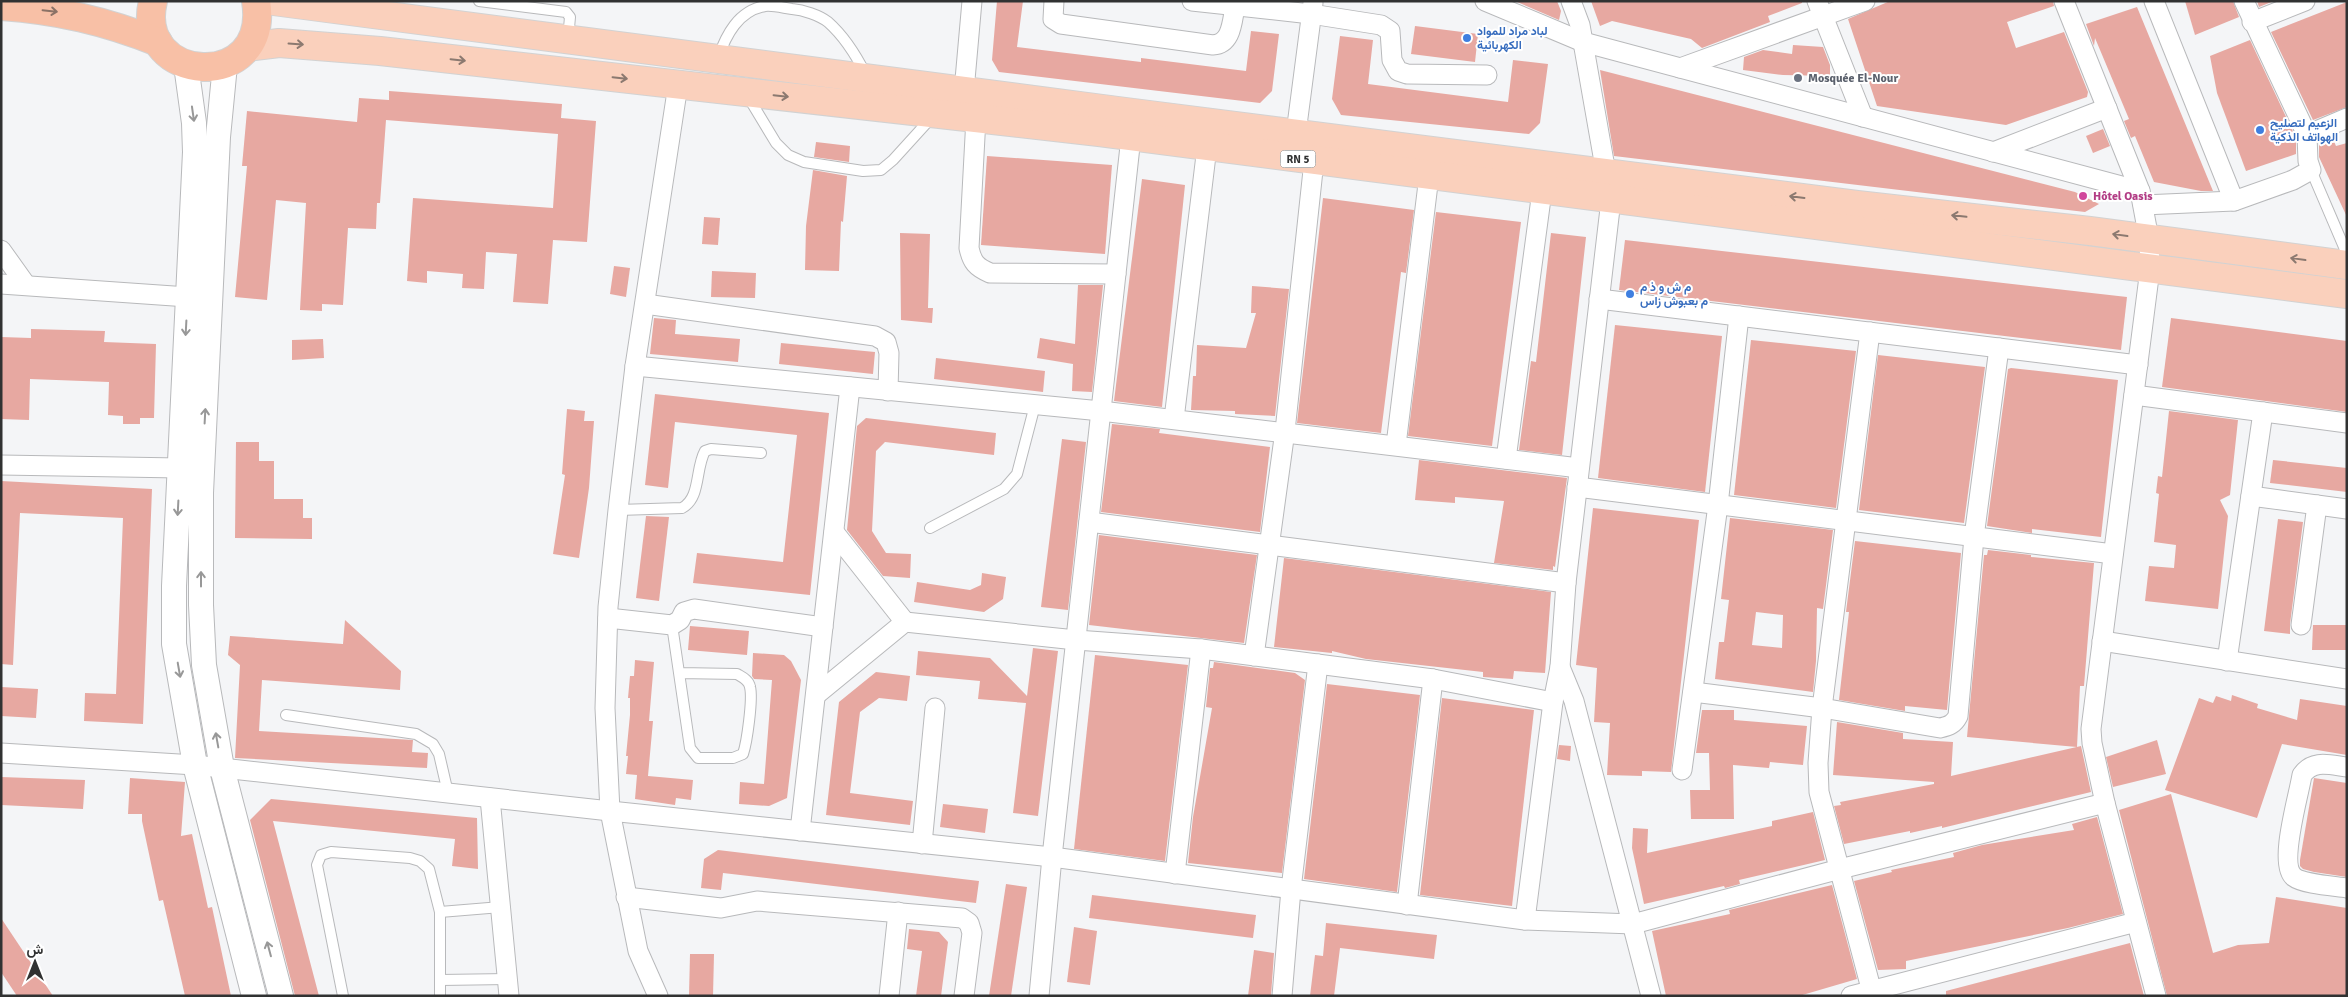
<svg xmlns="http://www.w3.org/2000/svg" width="2348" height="997" font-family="Signika,Vazirmatn,sans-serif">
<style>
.building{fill:#e7a8a1;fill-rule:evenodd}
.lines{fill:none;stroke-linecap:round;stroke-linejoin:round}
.service-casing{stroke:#b8b9bb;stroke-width:12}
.minor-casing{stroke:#b8b9bb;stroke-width:21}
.tertiary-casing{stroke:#b8b9bb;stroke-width:26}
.primary-casing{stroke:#d2d2d2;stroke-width:30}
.trunk-casing{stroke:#d2d2d2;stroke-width:30}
.service{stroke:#fff;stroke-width:10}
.minor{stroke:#fff;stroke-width:19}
.tertiary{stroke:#fff;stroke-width:24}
.primary{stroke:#fad0bc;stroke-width:28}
.trunk{stroke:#f8c0a6;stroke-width:28}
.oneway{stroke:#8b7266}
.oneway2{stroke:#8b7970}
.oneway3{stroke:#989898}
.shop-dot{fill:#3f7fe0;stroke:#fff;stroke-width:2}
.worship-dot{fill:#6b7280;stroke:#fff;stroke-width:2}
.hotel-dot{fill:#d1479c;stroke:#fff;stroke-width:2}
.labels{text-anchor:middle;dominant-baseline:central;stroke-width:4;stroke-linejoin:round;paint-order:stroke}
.shield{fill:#fff;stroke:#6f7070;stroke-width:1}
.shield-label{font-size:11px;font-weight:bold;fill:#313232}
.shop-label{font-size:12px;font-weight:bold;fill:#366cbe;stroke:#fff;text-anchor:start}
.worship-label{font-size:12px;font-weight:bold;fill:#5b616d;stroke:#fff;text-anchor:start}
.hotel-label{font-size:12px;font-weight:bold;fill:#b23c85;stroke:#fff;text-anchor:start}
</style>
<rect width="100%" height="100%" fill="#f4f5f7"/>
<g class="building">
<polygon points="997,1 1023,1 1017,47 1141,62 1141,58 1246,71 1251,31 1279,34 1272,91 1260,103 999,72 992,60"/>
<polygon points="1515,1 1557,1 1561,11 1559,20"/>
<polygon points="1591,1 1802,1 1802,3 1768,16 1770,22 1702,48 1691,39 1612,21 1600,26"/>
<polygon points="1890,1 2053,1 2054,6 2007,22 2016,48 2064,32 2088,92 2087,97 2006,125 1877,106 1848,19"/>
<polygon points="2185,1 2233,1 2239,17 2195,35"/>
<polygon points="2257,1 2274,1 2259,7"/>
<polygon points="2347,2 2347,107 2313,120 2271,32"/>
<polygon points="2137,7 2213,191 2201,191 2154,182 2135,136 2131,138 2124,121 2129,119 2095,38 2094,46 2086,24"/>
<polygon points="1415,26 1478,34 1475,62 1411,54"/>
<polygon points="1340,36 1373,40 1368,84 1508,102 1513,60 1548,64 1540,123 1529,134 1341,115 1332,99"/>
<polygon points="2250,40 2296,138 2296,154 2246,171 2217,93 2210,56"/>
<polygon points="1793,45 1823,47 1830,65 1830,76 1783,75 1743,70 1744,57 1763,50 1792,54"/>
<polygon points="1600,70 2075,192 2099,204 2085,212 1614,156"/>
<polygon points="389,91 562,104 561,118 596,121 587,242 553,240 548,304 513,302 517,254 486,252 484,289 462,288 463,274 427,271 427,283 407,281 413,198 553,208 558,134 386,120 380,203 377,203 376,229 348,228 343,305 322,304 322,311 300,310 306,203 276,200 267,300 235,297 247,166 242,166 247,111 357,122 359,98 389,100"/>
<polygon points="2103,129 2110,146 2093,153 2086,136"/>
<polygon points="2332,137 2336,146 2347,143 2347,217 2319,157 2319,142"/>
<polygon points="816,142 850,146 849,162 814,157"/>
<polygon points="987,156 1112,165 1105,254 981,245"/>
<polygon points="813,170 847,176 843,222 841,221 839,271 805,270 806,226"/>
<polygon points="1142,179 1185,185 1162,407 1114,401"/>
<polygon points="1323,198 1414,210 1406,273 1401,272 1381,433 1297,423"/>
<polygon points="1436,212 1521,222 1492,446 1408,436"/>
<polygon points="704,217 720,218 718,245 702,244"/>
<polygon points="900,233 930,234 928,308 933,308 932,323 901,320"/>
<polygon points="1551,233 1586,237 1562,455 1519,450 1531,361 1536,362"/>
<polygon points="1625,240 2127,297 2121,350 1619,290"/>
<polygon points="614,266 630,268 626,297 610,294"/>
<polygon points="712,271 756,273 755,298 711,297"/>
<polygon points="1078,285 1103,285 1092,392 1072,391 1073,364 1037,358 1040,338 1075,344"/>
<polygon points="1252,286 1289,289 1275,416 1235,414 1235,411 1191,410 1193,376 1196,376 1197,345 1246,348 1256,313 1251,313"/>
<polygon points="654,318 676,320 675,334 740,339 738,362 650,354"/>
<polygon points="2171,318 2347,341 2347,412 2162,387"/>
<polygon points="1615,325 1722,336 1705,492 1598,478"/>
<polygon points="31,329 105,331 104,342 156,344 154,418 140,418 140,424 123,424 123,416 108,415 109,382 30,379 29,420 1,419 1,337 31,338"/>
<polygon points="323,339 324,358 292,360 292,340"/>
<polygon points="1751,340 1856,351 1836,508 1734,495"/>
<polygon points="781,343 875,352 873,374 779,364"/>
<polygon points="1878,355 1985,367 1964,523 1859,510"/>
<polygon points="936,358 1045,371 1043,392 934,379"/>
<polygon points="2011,368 2118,380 2101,537 2032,529 2032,533 1987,526 2008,369"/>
<polygon points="655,394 829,413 810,595 693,583 697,553 783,562 797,435 675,422 668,488 645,485"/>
<polygon points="567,409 585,411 584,421 594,421 589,488 579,558 553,554 565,475 562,474"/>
<polygon points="2169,411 2238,420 2230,495 2220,500 2228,516 2218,609 2145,601 2149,566 2174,568 2176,545 2154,542 2159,494 2156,493 2158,476 2162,477"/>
<polygon points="866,418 996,433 994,455 885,442 876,451 872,531 886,553 911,554 910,578 883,576 847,530 857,426"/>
<polygon points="1112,424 1160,429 1159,433 1270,447 1260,532 1101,512"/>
<polygon points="1062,439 1086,442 1068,610 1041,607"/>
<polygon points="236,442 259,442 259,461 274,461 274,499 303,499 303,518 312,518 312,539 235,538"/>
<polygon points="1419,460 1567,478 1555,567 1553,566 1553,570 1494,563 1504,501 1455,497 1455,503 1415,500"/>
<polygon points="2273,460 2347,468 2347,492 2270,483"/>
<polygon points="1,481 152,489 143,724 84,721 85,693 116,694 123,518 20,513 13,665 1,664"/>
<polygon points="1593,508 1699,520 1671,772 1642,771 1642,776 1607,775 1610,723 1594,722 1597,668 1576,665"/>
<polygon points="646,516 669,517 659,601 636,598"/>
<path d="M 1730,518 L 1833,530 L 1823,609 L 1817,608 L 1816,661 L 1813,692 L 1715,679 L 1719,642 L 1724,642 L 1729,600 L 1721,599 ZM 1756,612 L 1783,615 L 1782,648 L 1752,645 Z"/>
<polygon points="2278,519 2303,522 2290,624 2290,634 2264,631"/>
<polygon points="1099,535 1257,555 1244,643 1089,625"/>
<polygon points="1855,541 1961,553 1947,710 1905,706 1905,711 1839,700 1849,612 1846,612"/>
<polygon points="1988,550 2031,555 2031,557 2094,563 2084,686 2080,686 2077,747 1967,737 1984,555 1987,555"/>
<polygon points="1284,558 1551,592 1545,673 1514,671 1513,679 1483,677 1483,672 1366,659 1332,651 1332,653 1274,647"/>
<polygon points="982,573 1006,577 1003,599 984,612 914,602 917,582 970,590 981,585"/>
<polygon points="345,620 401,671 400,690 262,680 259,731 413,740 412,752 428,753 427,768 235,758 240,665 228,655 230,636 343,644"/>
<polygon points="2313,625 2347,625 2347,650 2312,650"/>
<polygon points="690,626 749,631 747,655 688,650"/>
<polygon points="1033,648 1058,651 1038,816 1013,813 1026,703 978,699 980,681 916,675 918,651 990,658 1027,696"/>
<polygon points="753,653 784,655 791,661 801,680 787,798 769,806 739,804 740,782 764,784 772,680 754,679 752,676"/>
<polygon points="1095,655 1188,665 1165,861 1074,849"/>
<polygon points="635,660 654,662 649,721 653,721 648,776 693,780 691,800 676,798 675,805 635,799 637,775 626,774 628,756 626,756 630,715 630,698 628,698 630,676 634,676"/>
<polygon points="1214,662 1295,673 1305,680 1282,873 1188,863 1193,817 1212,708 1206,707 1210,668 1213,668"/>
<polygon points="876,672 910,676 907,701 879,698 860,712 850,793 913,801 910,825 826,815 839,702"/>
<polygon points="1327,684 1420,695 1397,892 1304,879"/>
<polygon points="1,687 38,689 36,718 1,716"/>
<polygon points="2232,695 2258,704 2257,708 2297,720 2300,699 2347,706 2347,755 2282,744 2257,818 2165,790 2199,698 2213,703 2216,696 2231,701"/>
<polygon points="1442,698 1534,710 1512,906 1420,895"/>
<polygon points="1702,710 1734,710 1734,720 1807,726 1803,765 1770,762 1769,768 1733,765 1734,819 1691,819 1690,790 1710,790 1709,753 1696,753"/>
<polygon points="1837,722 1903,733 1903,739 1953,742 1951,776 2081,746 2091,792 1942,828 1942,826 1910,833 1910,831 1844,844 1834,806 1841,805 1840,802 1934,784 1934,782 1833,775"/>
<polygon points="2157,740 2166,774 2113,787 2106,757"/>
<polygon points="1559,745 1571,746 1570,761 1557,759"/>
<polygon points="1,777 85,780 83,809 1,805"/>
<polygon points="130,778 185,782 181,836 192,834 208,908 212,907 231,996 185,996 163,900 159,901 142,821 142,814 128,814"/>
<polygon points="2314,778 2347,783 2347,877 2314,872 2303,869 2300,866 2300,860"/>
<polygon points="2171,794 2213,953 2238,945 2269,943 2276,897 2347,908 2347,996 2167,996 2119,810"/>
<polygon points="271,799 477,818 478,869 452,866 455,839 273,821 319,996 295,996 250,820"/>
<polygon points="943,804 988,809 985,833 940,827"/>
<polygon points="1813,812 1825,860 1739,880 1740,884 1725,888 1724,886 1644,904 1632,848 1633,828 1648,829 1647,853 1772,826 1772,821"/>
<polygon points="2097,817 2123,914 2068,928 1906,961 1906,969 1878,970 1854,881 1892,872 1891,870 1954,857 1953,853 1982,845 2074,830 2072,824"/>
<polygon points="718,850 979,881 976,903 723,873 721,890 701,888 704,859"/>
<polygon points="1006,884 1027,887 1011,996 989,996"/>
<polygon points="1832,885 1857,979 1799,996 1666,996 1652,931 1730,914 1729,910"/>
<polygon points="1092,895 1256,915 1253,938 1089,918"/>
<polygon points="1,918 53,996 17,996 1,972"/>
<polygon points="1326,923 1437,935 1434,959 1340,948 1334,996 1310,996 1315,955 1323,956"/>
<polygon points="1074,927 1097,931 1090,985 1067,982"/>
<polygon points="909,929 939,932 948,942 941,996 916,996 922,951 907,949"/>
<polygon points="2130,943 2144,996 1946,996 1946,991"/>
<polygon points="1254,950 1274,953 1271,996 1248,996"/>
<polygon points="690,954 714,954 713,996 689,996"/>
</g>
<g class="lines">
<defs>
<g id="service">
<polyline points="479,1 566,12 570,17 568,39"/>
<path d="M 718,58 C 726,35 738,11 765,6 C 773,5 784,8 792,9 C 803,10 819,15 828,22 C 845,37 856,55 866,75"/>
<polyline points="747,95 776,143 788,155 804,162 863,171 881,170 893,160 933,116"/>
<polyline points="2311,170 2347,254"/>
<path d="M 618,510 L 682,508 C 701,498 695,469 705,451 L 711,449 L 761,453"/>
<polyline points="930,528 1004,489 1017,474 1035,405"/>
<path d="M 672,625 L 690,748 L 698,758 L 733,758 L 743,754 C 747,742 753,699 750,687 C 749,680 742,677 737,674 L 679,673"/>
<polyline points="286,715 416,734 433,744 439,754 448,793"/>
<polyline points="440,912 501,907"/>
<polyline points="440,980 508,979"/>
<polyline points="343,996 317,865 321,855 331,852 410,858 420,861 429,869 440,912 440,996"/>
</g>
<g id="minor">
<path d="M 1054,1 L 1053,19 L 1061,24 L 1213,45 C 1232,44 1232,21 1235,7"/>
<polyline points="1192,1 1311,14 1381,25 1390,31 1392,60 1398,71 1407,74 1487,75"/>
<polyline points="1485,1 1583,42 2140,191"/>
<polyline points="1571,1 1580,25 1606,173"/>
<polyline points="1817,1 1863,117"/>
<polyline points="2064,1 2140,191 2149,239 2150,269 2091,729 2092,743 2105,803 2156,996"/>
<polyline points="2154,1 2234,201"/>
<polyline points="2252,22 2305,1"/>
<polyline points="1680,68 1865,1"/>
<polyline points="964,91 972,1"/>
<path d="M 976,118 L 969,248 C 972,262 976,267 990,273 L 1116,274"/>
<polyline points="1296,133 1313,3"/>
<polyline points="2307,135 2347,118"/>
<polyline points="1993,152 2107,108"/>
<polyline points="2143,205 2234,201 2293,180 2311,170 2308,161 2307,135 2244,1"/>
<polyline points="1,250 26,285"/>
<polyline points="1,284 188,297"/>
<polyline points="1599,299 2138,365"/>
<polyline points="645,304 875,336 886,342 889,353 888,391"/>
<polyline points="1870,332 1822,708 1818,763 1819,792 1873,996"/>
<polyline points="635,366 1101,411 1579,468"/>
<polyline points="2134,395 2347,423"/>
<polyline points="1174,419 1207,147"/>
<polyline points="1396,445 1429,176"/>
<polyline points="1506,459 1542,191"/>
<polyline points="1,465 180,468"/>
<polyline points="1577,487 2113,554"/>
<polyline points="2251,496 2347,509"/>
<polyline points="1089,522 1566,583"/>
<polyline points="608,618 672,625 680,620 684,612 694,609 823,627"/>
<polyline points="905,622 1076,640 1201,649 1433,679 1553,702"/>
<polyline points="2301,625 2317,505"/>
<polyline points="2102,641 2347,679"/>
<polyline points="1254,656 1285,431 1314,161"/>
<polyline points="2227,661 2263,412"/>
<polyline points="1560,667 1574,701 1651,996"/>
<path d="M 1693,692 L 1822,708 L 1940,728 C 1949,726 1954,724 1958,716 L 1974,537 L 1999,348"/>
<polyline points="816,695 905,622 834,532"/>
<polyline points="1,753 195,765 610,811 1052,857 1525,920 1633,924 1840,869 2105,803"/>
<path d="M 2347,767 C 2330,765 2313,759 2302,775 C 2299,795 2278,864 2294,877 C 2303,884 2334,886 2347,888"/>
<polyline points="1682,770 1718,505 1739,316"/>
<polyline points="490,798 509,996"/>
<polyline points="800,831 850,387"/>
<polyline points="922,844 935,708"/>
<polyline points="1175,874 1201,649"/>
<polyline points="626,897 721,908 757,901 962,918 969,923 972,933 964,996"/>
<polyline points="1407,905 1433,679"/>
<polyline points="1525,920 1553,702 1560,667 1566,583 1611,200"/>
<polyline points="658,996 638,951 610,811 605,708 608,607 618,510 635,366 678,85"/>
<polyline points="889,996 898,912"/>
<polyline points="1039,996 1052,857 1131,137"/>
<polyline points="1282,996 1291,889 1318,664"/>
<polyline points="1851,996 2136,922"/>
</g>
<g id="tertiary">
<polyline points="186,65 194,123 195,152 174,586 174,644 195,765 254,996"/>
<polyline points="225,65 218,137 201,493 201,605 204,665 222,768 281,996"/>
</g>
<g id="primary">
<polyline points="273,1 1126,112 1857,205 2090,231 2347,265"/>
<polyline points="248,47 279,43 380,51 1099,132 2347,294"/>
</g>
<g id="trunk">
<path d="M 153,1 C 133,84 271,94 256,1"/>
<path d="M 1,6 C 58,10 105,21 158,42"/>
</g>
</defs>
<use href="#service" class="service-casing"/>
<use href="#minor" class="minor-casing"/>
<use href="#tertiary" class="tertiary-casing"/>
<use href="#primary" class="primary-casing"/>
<use href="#trunk" class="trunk-casing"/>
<use href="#service" class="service"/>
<use href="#minor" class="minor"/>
<use href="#tertiary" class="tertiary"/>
<use href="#primary" class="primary"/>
<use href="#trunk" class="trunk"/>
</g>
<defs><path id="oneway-shaft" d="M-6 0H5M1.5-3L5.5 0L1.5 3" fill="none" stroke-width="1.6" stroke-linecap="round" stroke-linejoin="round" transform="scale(1.25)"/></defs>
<use class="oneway" href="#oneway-shaft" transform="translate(50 11) rotate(6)"/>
<g class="oneway2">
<use href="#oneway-shaft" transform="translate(296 44) rotate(4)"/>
<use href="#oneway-shaft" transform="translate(458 60) rotate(6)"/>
<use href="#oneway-shaft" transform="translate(620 78) rotate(6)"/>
<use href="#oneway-shaft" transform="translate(781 96) rotate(6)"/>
<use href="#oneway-shaft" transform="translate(1797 197) rotate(-173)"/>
<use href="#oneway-shaft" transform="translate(1959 216) rotate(-174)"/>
<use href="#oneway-shaft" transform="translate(2120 235) rotate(-172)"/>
<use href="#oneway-shaft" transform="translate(2298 259) rotate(-172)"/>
</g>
<g class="oneway3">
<use href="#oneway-shaft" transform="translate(193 114) rotate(82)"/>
<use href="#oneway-shaft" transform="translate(186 328) rotate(93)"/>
<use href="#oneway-shaft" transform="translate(205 416) rotate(-87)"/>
<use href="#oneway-shaft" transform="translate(178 508) rotate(93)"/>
<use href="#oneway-shaft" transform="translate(201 579) rotate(-90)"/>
<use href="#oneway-shaft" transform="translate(179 670) rotate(80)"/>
<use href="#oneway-shaft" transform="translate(217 740) rotate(-100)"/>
<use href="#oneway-shaft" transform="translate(269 949) rotate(-105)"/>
</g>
<g class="shop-dot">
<circle cx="1467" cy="38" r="5"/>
<circle cx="2260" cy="130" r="5"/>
<circle cx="1630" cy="294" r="5"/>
</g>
<circle class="worship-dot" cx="1798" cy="78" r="5"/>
<circle class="hotel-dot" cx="2083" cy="196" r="5"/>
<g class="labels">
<rect class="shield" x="1280.5" y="150.5" width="35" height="17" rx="4"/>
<g class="shield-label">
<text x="1298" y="159">RN 5</text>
</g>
<g class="shop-label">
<text x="1477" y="31">لباد مراد للمواد<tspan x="1477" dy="14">الكهربائية</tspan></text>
<text x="2270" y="123">الزعيم لتصليح<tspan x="2270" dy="14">الهواتف الذكية</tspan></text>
<text x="1640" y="287">م ش و ذ م<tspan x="1640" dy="14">م بعبوش زاس</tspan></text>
</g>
<g class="worship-label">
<text x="1808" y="78">Mosquée El-Nour</text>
</g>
<g class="hotel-label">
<text x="2093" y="196">Hôtel Oasis</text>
</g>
</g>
<rect width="2348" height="997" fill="none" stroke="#313232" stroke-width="5"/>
<g transform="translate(35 962)" stroke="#ffffff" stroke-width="4" paint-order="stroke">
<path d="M0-4L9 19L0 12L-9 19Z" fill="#313232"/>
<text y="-8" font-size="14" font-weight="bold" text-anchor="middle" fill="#313232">ش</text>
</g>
</svg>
